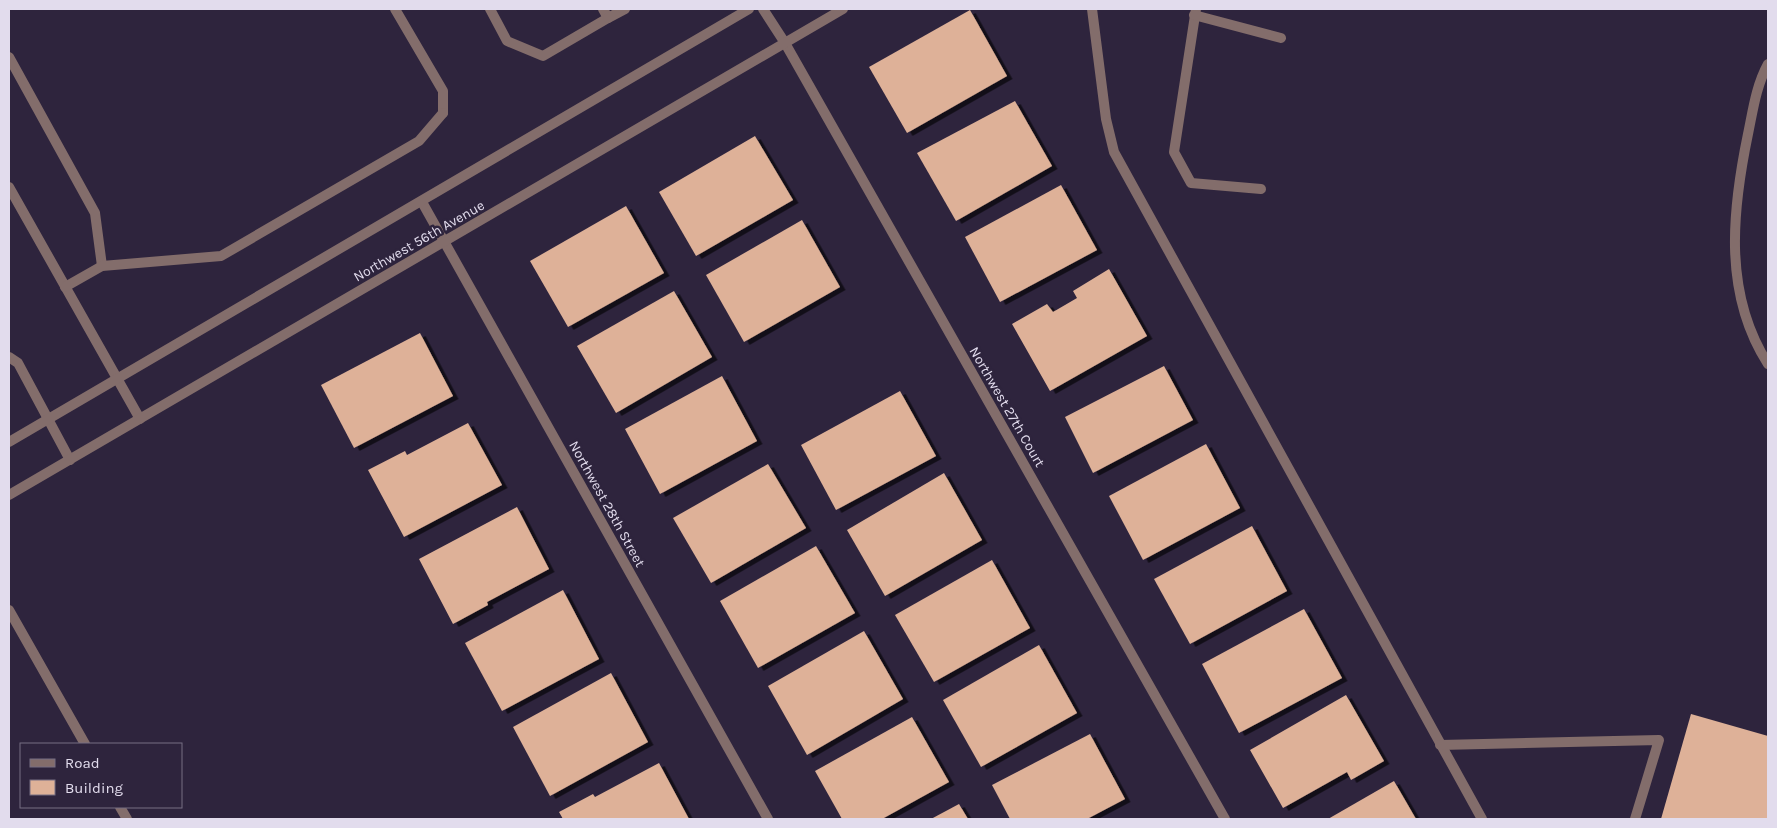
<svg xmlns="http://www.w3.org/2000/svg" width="1777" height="828" font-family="Karla,sans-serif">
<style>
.building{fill:#deb198;filter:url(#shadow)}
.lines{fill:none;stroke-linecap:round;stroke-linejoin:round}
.service{stroke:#836d6b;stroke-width:10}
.minor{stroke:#836d6b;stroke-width:10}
.tertiary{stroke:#836d6b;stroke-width:10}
.labels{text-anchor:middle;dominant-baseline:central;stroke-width:5;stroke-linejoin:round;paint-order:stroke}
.street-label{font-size:14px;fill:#e2dced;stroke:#2e243d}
</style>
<defs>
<filter id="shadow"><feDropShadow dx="5.5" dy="3" stdDeviation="0" flood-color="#0009"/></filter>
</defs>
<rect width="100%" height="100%" fill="#2e243d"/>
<g class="building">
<polygon points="970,10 1007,76 907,133 869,67"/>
<polygon points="1015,101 1052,166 956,221 917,153"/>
<polygon points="755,136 793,200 696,256 659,192"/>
<polygon points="1061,185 1097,250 1000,302 965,237"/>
<polygon points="626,206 664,273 568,327 530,261"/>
<polygon points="802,220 840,287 744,342 706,275"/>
<polygon points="1109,269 1147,336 1050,391 1012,324 1047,304 1053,312 1077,298 1073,291"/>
<polygon points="674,291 712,357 616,413 577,346"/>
<polygon points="420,333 453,396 354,448 321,385"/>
<polygon points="1164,366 1193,420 1093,473 1065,417"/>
<polygon points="722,376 757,441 660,494 625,429"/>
<polygon points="900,391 936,456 836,510 801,445"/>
<polygon points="468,423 502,485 404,537 368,470 405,451 407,455"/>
<polygon points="1206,444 1240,508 1143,560 1109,496"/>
<polygon points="768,464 806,528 711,583 673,518"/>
<polygon points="944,473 982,540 885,596 847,530"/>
<polygon points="517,507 549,569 487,602 488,605 453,624 419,559"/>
<polygon points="1252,526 1287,591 1190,644 1154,579"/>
<polygon points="816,546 855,613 758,668 720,601"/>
<polygon points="992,560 1030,628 934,682 895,615"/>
<polygon points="563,590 599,659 502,711 465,643"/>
<polygon points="1304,609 1342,678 1239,733 1202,664"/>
<polygon points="864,631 903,699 807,755 768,686"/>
<polygon points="1039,645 1077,713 981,767 943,700"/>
<polygon points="611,673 648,742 550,796 513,727"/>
<polygon points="1346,695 1384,761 1351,780 1347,772 1283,808 1250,750"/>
<polygon points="1691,714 1768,736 1768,819 1661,819"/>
<polygon points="912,717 949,782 882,819 842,819 815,771"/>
<polygon points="1090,734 1125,799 1087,819 1010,819 992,785"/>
<polygon points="659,763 689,819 563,819 559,812 593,794 595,797"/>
<polygon points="1394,781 1416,819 1328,819"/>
<polygon points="959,804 968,819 931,819"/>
</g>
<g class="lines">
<g class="service">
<polyline points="395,9 443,91 443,113"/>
<polyline points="490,9 507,41 543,56 608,18 603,9"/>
<polyline points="763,9 785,43 1225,819"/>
<polyline points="1092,9 1106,119 1114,152 1482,819"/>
<polyline points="1196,9 1174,152 1191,183 1261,189"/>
<polyline points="1194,15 1281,38"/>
<polyline points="9,57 95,213 102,266"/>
<path d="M 1768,64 C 1756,86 1753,110 1748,134 C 1732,211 1723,294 1768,364"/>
<polyline points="9,187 140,419"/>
<polyline points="422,202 768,819"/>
<polyline points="9,357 18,363 70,460"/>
<polyline points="9,610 85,744"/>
<polyline points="1440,745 1659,740 1635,819"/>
<polyline points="120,807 127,819"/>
</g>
<g class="minor">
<polyline points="608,18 625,9"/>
<polyline points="65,287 102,266 221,256 419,141 443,113"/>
</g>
<g class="tertiary">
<polyline points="9,442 749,9"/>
<polyline points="9,495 843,9"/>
</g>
</g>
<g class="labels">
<g class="street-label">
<text transform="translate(419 241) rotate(-30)">Northwest 56th Avenue</text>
<text transform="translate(1007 407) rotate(60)">Northwest 27th Court</text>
<text transform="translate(607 504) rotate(61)">Northwest 28th Street</text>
</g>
</g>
<rect width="1777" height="828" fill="none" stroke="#e2dced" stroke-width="20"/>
<rect x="20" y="743" width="162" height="65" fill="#2e243d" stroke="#766e83"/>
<rect x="30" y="759" width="25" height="8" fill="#836d6b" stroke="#766e83"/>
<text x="65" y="768" font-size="15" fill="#e2dced">Road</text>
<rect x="30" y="780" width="25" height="15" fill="#deb198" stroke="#766e83"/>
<text x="65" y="793" font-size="15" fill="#e2dced">Building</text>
</svg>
